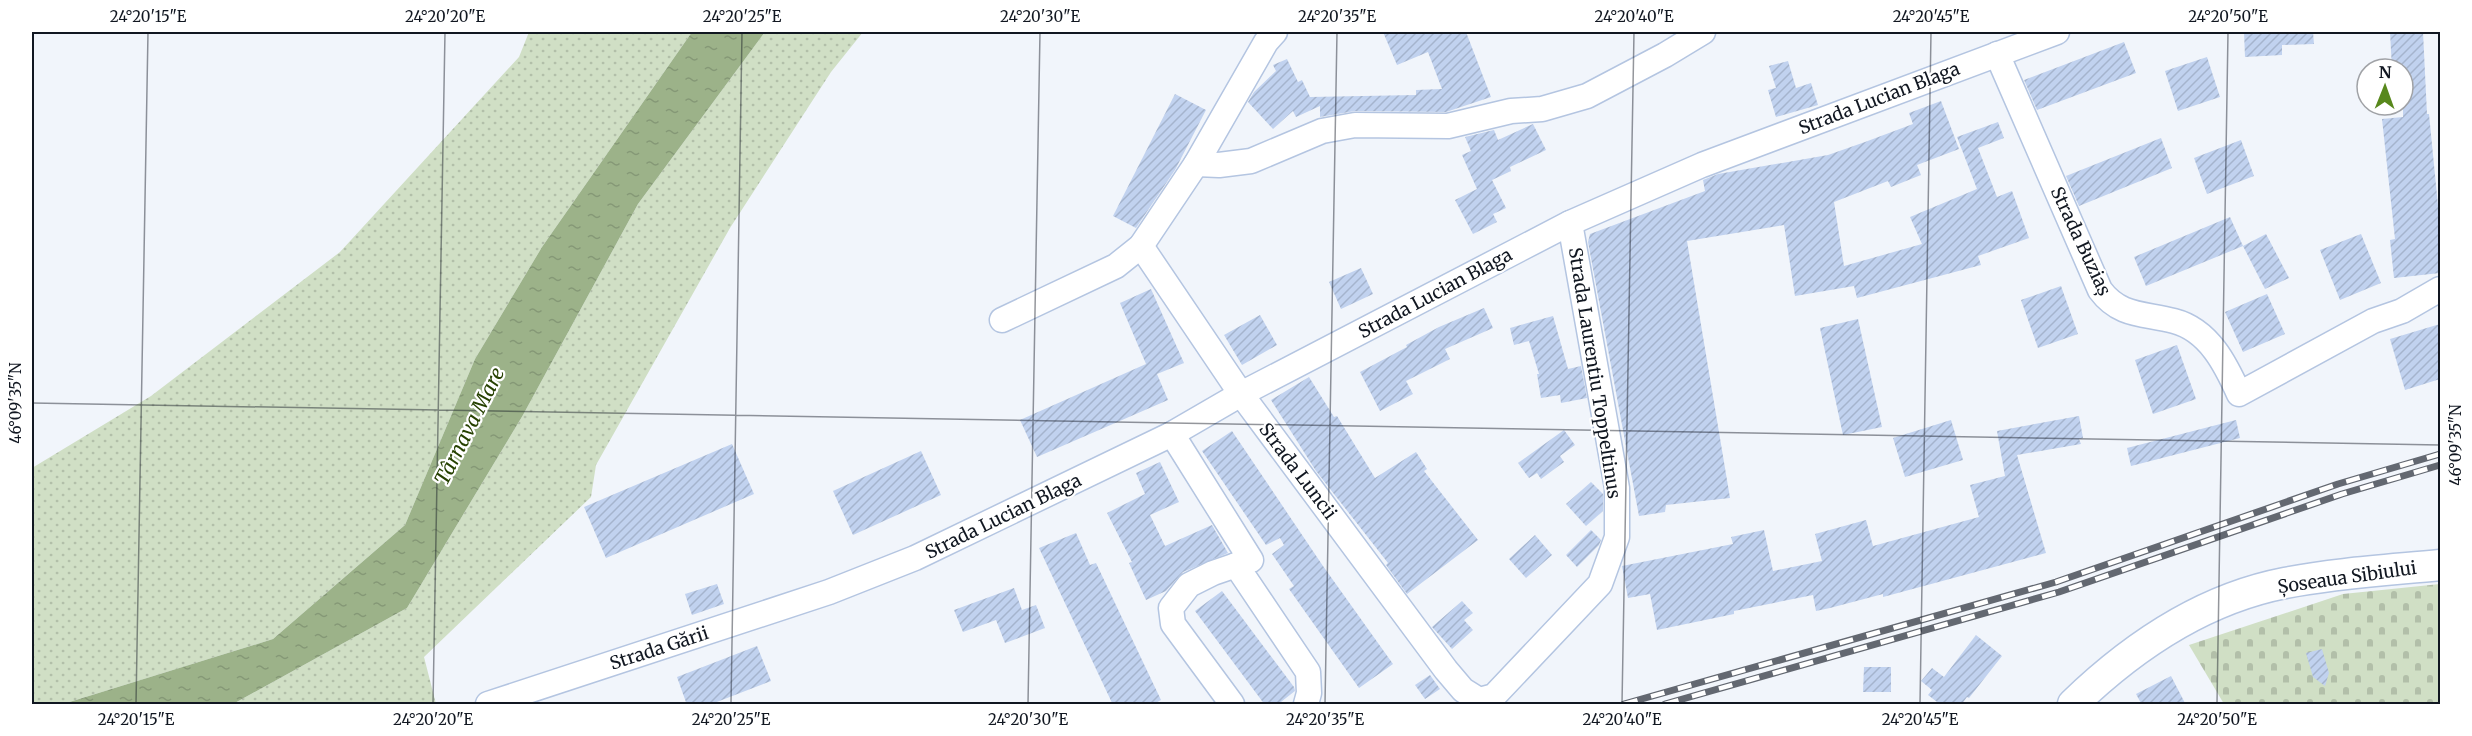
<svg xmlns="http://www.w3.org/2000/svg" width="2472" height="736" font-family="Merriweather,serif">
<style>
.grass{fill:url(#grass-dots)}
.cemetery{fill:url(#cemetery-stones)}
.water{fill:url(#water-ripples)}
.building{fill:url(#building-hatch)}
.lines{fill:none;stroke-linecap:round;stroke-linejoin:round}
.minor-casing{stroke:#b4c5e1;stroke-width:27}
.major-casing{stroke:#b4c5e1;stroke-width:33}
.minor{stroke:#fff;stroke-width:24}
.major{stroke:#fff;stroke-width:30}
.rail-casing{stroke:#636871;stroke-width:7}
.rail{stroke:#fff;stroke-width:4.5;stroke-dasharray:14;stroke-linecap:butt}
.ticks{fill:none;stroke:#111721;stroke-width:1.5;stroke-opacity:0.45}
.labels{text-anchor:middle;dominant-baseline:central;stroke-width:4.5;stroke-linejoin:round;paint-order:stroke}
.street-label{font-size:18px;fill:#111721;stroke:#fff}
.water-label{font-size:20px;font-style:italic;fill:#264101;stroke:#fff}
.neatline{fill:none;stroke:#111721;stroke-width:2}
.ticks-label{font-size:15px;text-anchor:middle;fill:#111721}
</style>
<defs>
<pattern id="grass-dots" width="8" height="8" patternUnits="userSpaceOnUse" patternTransform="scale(1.5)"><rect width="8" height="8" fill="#d0dfc5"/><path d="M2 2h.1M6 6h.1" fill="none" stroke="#b2bfa9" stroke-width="1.8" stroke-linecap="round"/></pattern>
<pattern id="cemetery-stones" width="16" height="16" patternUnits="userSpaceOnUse" patternTransform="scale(1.5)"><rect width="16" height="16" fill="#d0dfc5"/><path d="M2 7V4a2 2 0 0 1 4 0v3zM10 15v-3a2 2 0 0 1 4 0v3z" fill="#b2bfa9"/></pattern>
<pattern id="water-ripples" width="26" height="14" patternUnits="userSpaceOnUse" patternTransform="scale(1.5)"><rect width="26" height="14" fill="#9cb289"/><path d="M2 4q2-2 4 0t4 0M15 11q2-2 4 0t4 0" fill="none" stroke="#859876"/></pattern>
<pattern id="building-hatch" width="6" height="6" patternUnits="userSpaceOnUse" patternTransform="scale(1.5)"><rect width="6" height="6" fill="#c1d2ef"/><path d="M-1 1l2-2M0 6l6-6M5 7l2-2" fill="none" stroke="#a5b4cd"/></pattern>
</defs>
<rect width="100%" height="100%" fill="#f1f5fb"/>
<g class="grass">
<polygon points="529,32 692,32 542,247 475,359 405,525 273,639 63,704 32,704 32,468 151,396 340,252 519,57"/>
<polygon points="765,32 863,32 831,72 730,228 596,465 591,497 424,657 436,704 233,704 407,608 523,415 638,204"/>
</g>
<polygon class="cemetery" points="2440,584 2440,704 2224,704 2189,645 2343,594"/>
<polygon class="water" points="692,32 765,32 638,204 523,415 407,608 233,704 63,704 273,639 405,525 475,359 542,247"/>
<g class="building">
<polygon points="1383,32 1466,32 1491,97 1446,112 1355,111 1320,117 1320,106 1296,117 1293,111 1273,129 1248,102 1254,92 1276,71 1273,65 1287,59 1298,82 1302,80 1310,97 1416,95 1416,90 1442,89 1428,52 1397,65"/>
<polygon points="2244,32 2313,32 2314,44 2282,45 2282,55 2245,57"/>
<polygon points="2390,32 2423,32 2427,114 2429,114 2440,226 2440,273 2394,278 2390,240 2395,239 2382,119 2403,117 2403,69 2392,69"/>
<polygon points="2124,42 2136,73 2037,110 2024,80"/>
<polygon points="2207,57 2220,97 2178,111 2165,71"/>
<polygon points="1788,61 1796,88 1811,83 1818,105 1776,117 1768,90 1776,88 1769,66"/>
<polygon points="1175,94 1206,110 1175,170 1136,228 1113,216"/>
<polygon points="1941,101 1959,149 1917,165 1921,175 1891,187 1888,181 1834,202 1844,266 1922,244 1910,217 1977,189 1957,137 1998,122 2004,138 1978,148 1997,197 2012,191 2029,238 1978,256 1981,265 1857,298 1854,286 1795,296 1784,225 1687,241 1730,498 1666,505 1665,512 1639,516 1588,242 1590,234 1705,191 1703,180 1718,174 1828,155 1865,142 1913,124 1909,113"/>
<polygon points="1533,124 1546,150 1510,167 1511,171 1492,180 1506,208 1493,214 1497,222 1473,234 1455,200 1477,189 1462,155 1471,151 1465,137 1494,130 1498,140"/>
<polygon points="2161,138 2172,168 2079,206 2066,176"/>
<polygon points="2241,140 2254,176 2207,194 2194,158"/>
<polygon points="2230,217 2243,246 2146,286 2134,257"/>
<polygon points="2266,234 2289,278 2265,289 2243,246"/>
<polygon points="2361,234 2381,283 2340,300 2320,250"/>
<polygon points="1361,268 1373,294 1341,309 1329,282"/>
<polygon points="2061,286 2078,334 2038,348 2021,300"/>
<polygon points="1151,289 1184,363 1157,374 1168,400 1037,457 1020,420 1146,364 1120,303"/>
<polygon points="2267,294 2285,334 2243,352 2225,312"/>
<polygon points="1484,308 1493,328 1445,349 1450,359 1406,381 1413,394 1380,411 1360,372 1407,347 1406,345 1439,327"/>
<polygon points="1260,315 1277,345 1242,365 1224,335"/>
<polygon points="1553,316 1568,369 1581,366 1587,398 1561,403 1560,395 1541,398 1537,374 1539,374 1529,341 1514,345 1510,328"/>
<polygon points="1858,319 1882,427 1843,435 1820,328"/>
<polygon points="2440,324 2440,379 2405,390 2390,339"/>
<polygon points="2177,345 2196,399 2153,414 2135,360"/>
<polygon points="1309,377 1334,417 1337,416 1375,478 1416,452 1427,469 1424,471 1478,540 1407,594 1386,565 1388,563 1316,471 1271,400"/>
<polygon points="2079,416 2083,438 2079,439 2081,444 2017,455 2046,553 1883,597 1883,594 1830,608 1816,611 1813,595 1734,611 1734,614 1657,630 1650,594 1628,598 1622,566 1733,544 1731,537 1764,530 1773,571 1822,561 1815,534 1866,520 1873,546 1979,517 1970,485 2005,476 1997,431"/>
<polygon points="1951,420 1963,460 1905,477 1893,438"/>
<polygon points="2236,420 2240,438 2131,466 2127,448"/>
<polygon points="1564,430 1575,445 1560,456 1564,462 1541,479 1537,473 1529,478 1518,463"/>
<polygon points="1232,431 1323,566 1393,664 1359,688 1289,589 1294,586 1272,554 1284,545 1280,538 1266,545 1202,451"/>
<polygon points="732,444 754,494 606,558 584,507"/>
<polygon points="921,451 941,495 853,535 833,491"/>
<polygon points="1160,462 1179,502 1150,515 1165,546 1212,525 1228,553 1183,572 1166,591 1146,600 1129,563 1132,562 1107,513 1145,494 1136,473"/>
<polygon points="1591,482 1603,494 1603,511 1586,526 1566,504"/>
<polygon points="1591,530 1601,540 1599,545 1577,567 1566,555"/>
<polygon points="1076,533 1090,565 1096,563 1161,700 1152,705 1113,705 1039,548"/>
<polygon points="1535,535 1552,555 1526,578 1509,559"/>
<polygon points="717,584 724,604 692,615 685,594"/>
<polygon points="1014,588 1022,610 1036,605 1045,628 1005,643 996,620 963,632 954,610"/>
<polygon points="1222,591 1294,687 1295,691 1277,705 1265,705 1195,611"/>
<polygon points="1462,601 1473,613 1464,620 1473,630 1452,649 1432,627"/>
<polygon points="1976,635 2002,656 1969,698 1967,697 1961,705 1941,705 1928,695 1932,690 1921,681 1932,668 1944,677"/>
<polygon points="757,646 771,681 709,705 687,705 677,677"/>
<polygon points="2322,649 2329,673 2325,686 2313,677 2306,653"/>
<polygon points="1864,667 1891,667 1891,692 1863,692"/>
<polygon points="1430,675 1440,689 1425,699 1415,685"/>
<polygon points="2171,676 2186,705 2142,705 2136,694"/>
</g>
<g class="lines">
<defs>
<g id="minor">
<path d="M 1997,54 L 2100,290 C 2120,317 2144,313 2174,321 C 2209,330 2226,365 2239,394 L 2373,321 L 2402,311 L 2440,289"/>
<polyline points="1196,164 1219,165 1251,161 1322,131 1355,125 1448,126 1511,111 1542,109 1587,96 1665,55 1703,32"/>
<polyline points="1141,246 1241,394 1446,670 1463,690 1479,700 1494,696 1600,584 1617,537 1617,488 1570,223"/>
<polyline points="1002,320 1116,266 1141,246 1196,164 1266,42 1275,32"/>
<polyline points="1172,434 1251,560 1213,573 1189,585 1171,608 1173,624 1232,704"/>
<polyline points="1236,565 1308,672 1309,693 1306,704"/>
<polyline points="488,704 829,592 915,558 1172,434 1241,394 1570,223 1702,165 2057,32"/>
</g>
<path id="major" d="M 2073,704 C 2132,647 2202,599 2285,583 C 2336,573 2389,570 2440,565"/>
</defs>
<use href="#minor" class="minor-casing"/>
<use href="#major" class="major-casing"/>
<use href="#minor" class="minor"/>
<use href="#major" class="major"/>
<defs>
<g id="rail">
<polyline points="1624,704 2056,582 2338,484 2440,454"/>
<polyline points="1665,704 2059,592 2342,494 2440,465"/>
</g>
</defs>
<use href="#rail" class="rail-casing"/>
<use href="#rail" class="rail"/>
</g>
<path class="ticks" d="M 32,403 L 2440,445M 136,704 L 148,32M 433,704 L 445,32M 731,704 L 742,32M 1028,704 L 1040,32M 1325,704 L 1337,32M 1622,704 L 1634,32M 1920,704 L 1931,32M 2217,704 L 2228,32"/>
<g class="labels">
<g class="street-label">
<text transform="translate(1879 98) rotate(-21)">Strada Lucian Blaga</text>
<text transform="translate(2081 241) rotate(65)">Strada Buziaș</text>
<text transform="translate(1435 293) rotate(-28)">Strada Lucian Blaga</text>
<text transform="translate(1595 373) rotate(81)">Strada Laurentiu Toppeltinus</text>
<text transform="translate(1298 471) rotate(53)">Strada Luncii</text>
<text transform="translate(1003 516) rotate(-26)">Strada Lucian Blaga</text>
<text transform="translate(2347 577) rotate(-8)">Șoseaua Sibiului</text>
<text transform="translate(659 648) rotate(-18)">Strada Gării</text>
</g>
<g class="water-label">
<text transform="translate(469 426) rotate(-63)">Târnava Mare</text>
</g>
</g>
<rect width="2472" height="736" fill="none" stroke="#ffffff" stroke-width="66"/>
<g transform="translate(2385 87) rotate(1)"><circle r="28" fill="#ffffff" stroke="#a0a2a6" stroke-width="1.5"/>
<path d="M0-4.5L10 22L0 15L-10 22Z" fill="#58881c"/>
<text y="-9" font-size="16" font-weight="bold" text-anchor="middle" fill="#111721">N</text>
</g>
<rect x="33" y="33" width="2406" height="670" class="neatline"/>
<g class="ticks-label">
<text x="148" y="22">24°20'15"E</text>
<text x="445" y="22">24°20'20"E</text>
<text x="742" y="22">24°20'25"E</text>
<text x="1040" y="22">24°20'30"E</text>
<text x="1337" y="22">24°20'35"E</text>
<text x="1634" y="22">24°20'40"E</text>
<text x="1931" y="22">24°20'45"E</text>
<text x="2228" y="22">24°20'50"E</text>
<text transform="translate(16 403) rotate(-90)" y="5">46°09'35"N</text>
<text transform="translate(2456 445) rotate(-90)" y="5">46°09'35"N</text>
<text x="136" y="725">24°20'15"E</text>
<text x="433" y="725">24°20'20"E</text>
<text x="731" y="725">24°20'25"E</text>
<text x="1028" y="725">24°20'30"E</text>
<text x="1325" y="725">24°20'35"E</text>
<text x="1622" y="725">24°20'40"E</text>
<text x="1920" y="725">24°20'45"E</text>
<text x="2217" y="725">24°20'50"E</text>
</g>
</svg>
